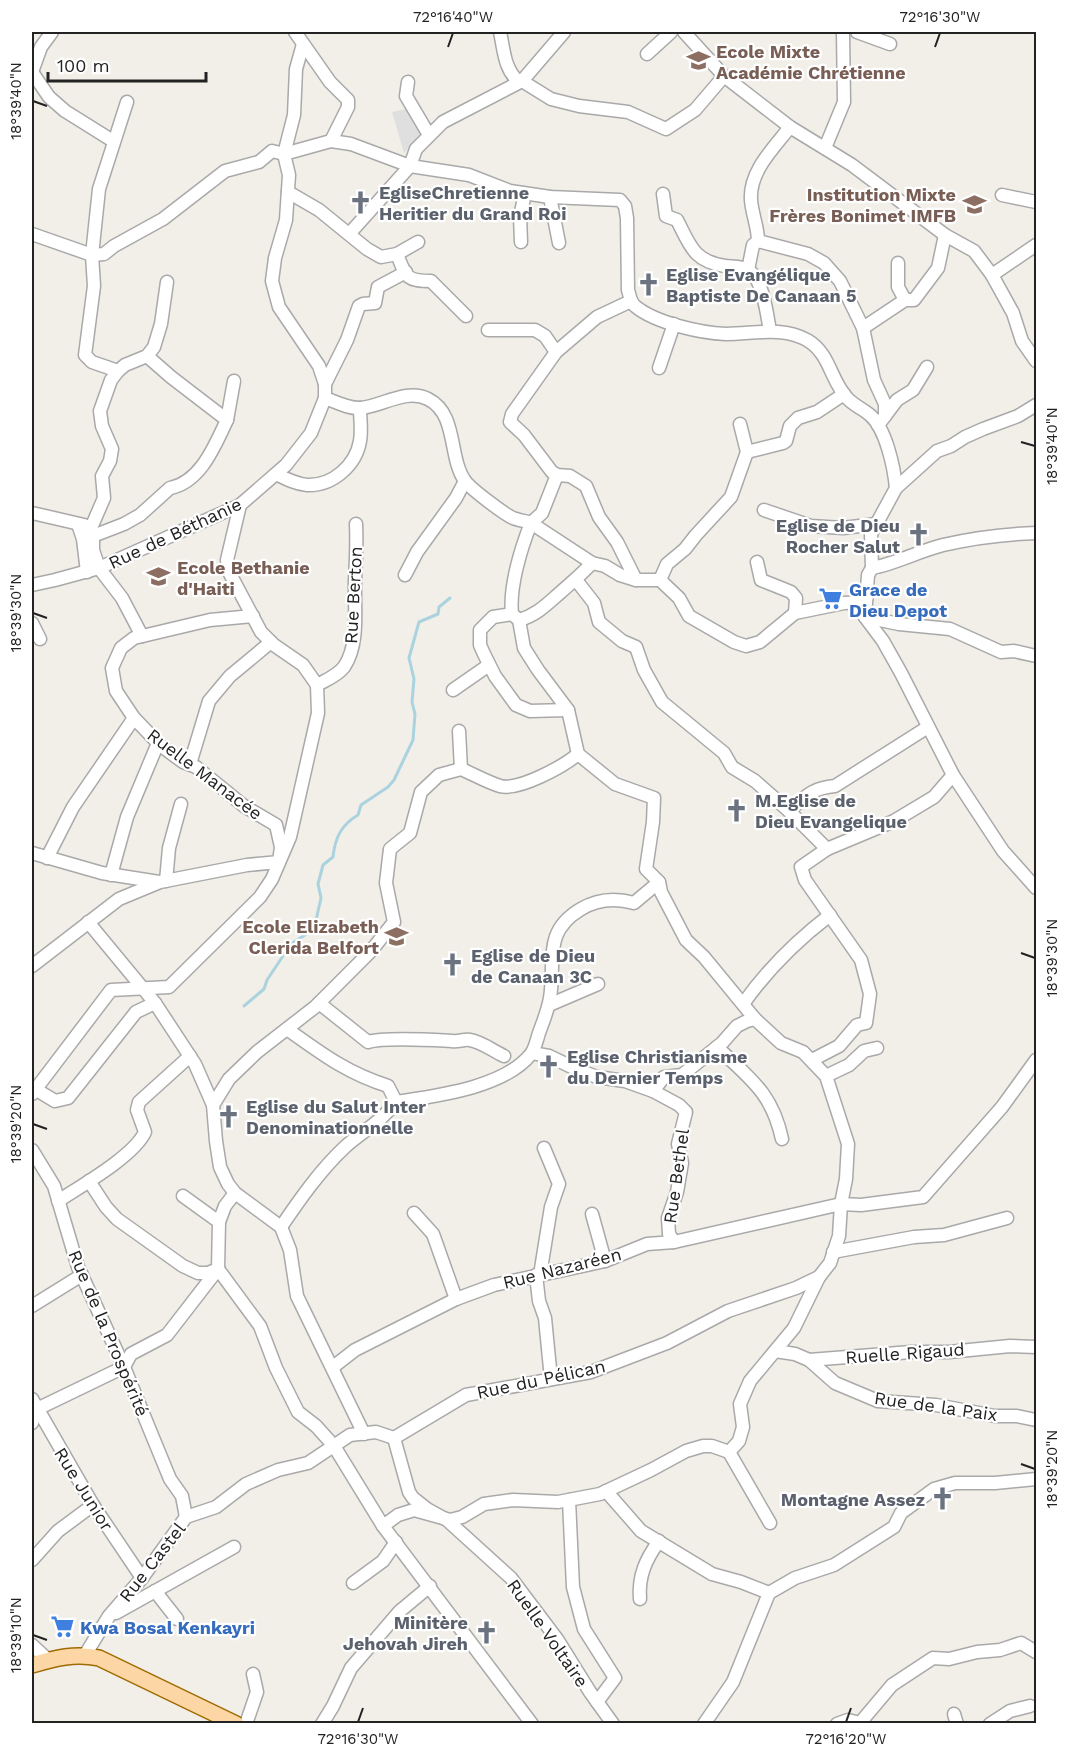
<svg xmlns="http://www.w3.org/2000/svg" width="1068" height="1755" font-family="'Work Sans',sans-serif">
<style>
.residential{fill:#e0dfdf}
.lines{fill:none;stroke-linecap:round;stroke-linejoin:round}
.stream{stroke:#aad3df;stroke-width:3}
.minor-casing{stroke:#a9a9a9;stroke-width:15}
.major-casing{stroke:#a06b00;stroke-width:18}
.minor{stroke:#fff;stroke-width:12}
.major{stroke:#fcd6a4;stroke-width:15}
.ticks{fill:none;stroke:#222;stroke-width:2}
.labels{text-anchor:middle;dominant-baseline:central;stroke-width:4.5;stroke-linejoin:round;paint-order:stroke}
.education-label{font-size:18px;font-weight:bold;fill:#785e54;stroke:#fff;text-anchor:start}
.worship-label{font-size:18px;font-weight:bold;fill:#5b616d;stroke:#fff;text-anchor:start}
.street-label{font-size:18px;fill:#222;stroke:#fff}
.shop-label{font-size:18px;font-weight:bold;fill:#366cbe;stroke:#fff;text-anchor:start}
.neatline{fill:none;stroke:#222;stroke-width:2}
.ticks-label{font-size:15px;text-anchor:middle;fill:#222}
</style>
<rect width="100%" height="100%" fill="#f2efe9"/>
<polygon class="residential" points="411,108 425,131 404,153 392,112"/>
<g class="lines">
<path class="stream" d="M 244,1006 L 264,989 L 267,980 L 291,944 L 314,929 L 321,898 L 318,884 L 323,865 L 333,857 C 335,838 341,825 358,815 L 361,805 L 388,787 L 394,780 L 413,740 L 415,714 L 412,702 L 414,679 L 409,658 L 419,622 L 438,614 L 439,607 L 450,598"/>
<defs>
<g id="minor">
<polyline points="295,32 330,82 348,100 348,107 331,141"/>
<path d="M 500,32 C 504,50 504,69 519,82"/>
<polyline points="684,32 724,76 790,127 852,165 945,235 974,251 992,275 1013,313 1022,341 1036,361"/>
<polyline points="857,32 890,44"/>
<polyline points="647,54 671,32"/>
<polyline points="32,72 49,97 65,111 113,141"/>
<polyline points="32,72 41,47 52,32"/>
<polyline points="522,81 551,99 579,106 628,112 666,129 695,110 724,76"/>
<polyline points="408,82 406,96 429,135"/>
<path d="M 790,127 C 774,148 749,171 751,200 C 752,214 758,227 758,241 L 808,254 L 824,263 L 840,281 L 863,328 L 874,380 L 885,404 L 885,416 L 878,425"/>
<polyline points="825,148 844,102 843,32"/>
<polyline points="288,192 319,210 367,249 381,257 397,254 418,242"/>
<path d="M 663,194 L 666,216 L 677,220 C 690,245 693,261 725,266 C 731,267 742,266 748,270 C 763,278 767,315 770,331"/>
<polyline points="1002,195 1036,202"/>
<polyline points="550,197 559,243"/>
<polyline points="350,233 410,166 416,149 443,122 522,81 564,32"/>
<path d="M 32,234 L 92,255 L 104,254 L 114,246 L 163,219 L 225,171 L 259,162 L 272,151 L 284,154 L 331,141 L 351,144 L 410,166 L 469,175 L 510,191 L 550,197 L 620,200 L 625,206 L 627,218 L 628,290 C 630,296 630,302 635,306 C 655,323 701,333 726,334 C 754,334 781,326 807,340 C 831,354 830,381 848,399 C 855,406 863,409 870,415 C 886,429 894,467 896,488"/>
<polyline points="521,242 520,216 525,194"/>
<path d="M 397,254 C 406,277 406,281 431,281 L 466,316"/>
<polyline points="898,263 898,287 905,300"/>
<polyline points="748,270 753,245 758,241"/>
<polyline points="992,275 1036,245"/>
<polyline points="631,301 597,317 556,352 512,414 510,422 524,435 552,472 557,475 570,476 586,486 599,517 617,542 636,580"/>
<polyline points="863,328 905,300 914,300 938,268 945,235"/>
<polyline points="488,330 535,330 545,336 556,352"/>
<polyline points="659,368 674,324"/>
<polyline points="118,371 125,365 147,356 154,347 161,324 167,282"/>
<polyline points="325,384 347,340 359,306 363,304 375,303 378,287 406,272"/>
<path d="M 325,398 C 336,402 349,409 361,408 C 382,406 407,388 428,399 C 458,414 448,457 465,481 C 471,489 504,514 513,518 C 518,520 525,521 531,523 C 521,548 509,587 512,614 L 519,620 L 524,648 L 538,670 L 568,710 L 578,754 L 615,784 L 654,798 L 653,822 L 646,869 L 659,882 L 661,892 L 686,940 L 704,957 L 755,1019 L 781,1043 L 803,1052 L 826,1076 L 848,1144 L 846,1179 L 841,1204 L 839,1236 L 830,1263 L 819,1277 L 794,1328 L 750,1381 L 740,1404 L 743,1427 L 739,1441 L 729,1452 L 770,1523"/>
<polyline points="1036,405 1018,416 983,429 965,437 951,446 937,451 896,488 871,534 872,568 868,575 865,617 883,641 901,673 953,775 1003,851 1036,888"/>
<polyline points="885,416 897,400 913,390 927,367"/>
<polyline points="227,420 234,381"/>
<polyline points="740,424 747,452 731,497 696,535 685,549 667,564 660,580 679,598 689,616 734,642 746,646 760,642 795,613 844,603 865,602 867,596"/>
<polyline points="747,452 783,443 786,441 790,426 798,418 817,412 844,394"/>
<path d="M 276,474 C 286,479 296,484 307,485 C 333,486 356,465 360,441 C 362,430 360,419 360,408"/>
<polyline points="557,475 542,513 531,523 592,563 605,566 620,575 636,580 660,580"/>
<polyline points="764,510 811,526 843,528 876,524"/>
<polyline points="32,513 84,525 91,528 93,536 93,550 99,568 122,598 142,636"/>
<polyline points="78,524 83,539 87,572"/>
<polyline points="91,528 104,498 102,476 110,461 112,449 102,426 100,411 111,380 118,371 92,362 85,355 94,286 92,255 99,189 127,102"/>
<path d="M 93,536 L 124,524 L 140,515 L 170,488 C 201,482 215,445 227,420 L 171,377 L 147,356"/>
<polyline points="757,562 761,580 791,592 796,598 795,613"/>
<path d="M 872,568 C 895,564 919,551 943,545 C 973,538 1006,534 1036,533"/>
<polyline points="405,575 417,552 456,498 465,481"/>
<polyline points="576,580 594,603 599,622 622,641 636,647 644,670 662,702 724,753 732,767 755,781 789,811 827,849 894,821 934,797 953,775"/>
<polyline points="32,585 55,580 99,568 240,505 286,465 311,433 325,398 325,384 319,366 279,307 272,281 275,258 286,220 289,175 284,154 294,115 296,69 303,44"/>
<polyline points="512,614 493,617 480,630 480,645 484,654 495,676 516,705 530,711 568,710"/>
<polyline points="865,617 899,624 950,629 1001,652 1014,651 1036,656"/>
<path d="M 519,620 C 537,615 547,604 561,592 C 572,582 582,574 592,563"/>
<polyline points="32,623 40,639"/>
<path d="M 317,685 C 326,680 337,676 344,667 C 360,644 354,607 355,580 C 356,561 357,543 356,524"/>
<polyline points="453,690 489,665"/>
<polyline points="459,731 461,769"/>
<polyline points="190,764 209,701 230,676 271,642"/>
<path d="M 789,811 C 806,796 812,788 835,786 L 928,727"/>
<polyline points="32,853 102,873 159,882"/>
<polyline points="47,858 73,807 134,718"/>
<polyline points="111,875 127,817 158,743"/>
<polyline points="166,881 169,848 181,804"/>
<polyline points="88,922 155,1003 195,1064 213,1105 216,1141 220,1167 228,1184 235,1193 281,1227 290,1250 297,1296 364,1434"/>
<polyline points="32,966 119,899 160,882 247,865 279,862 281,847 276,825 244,806 196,767 183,762 160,745 134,718 116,691 112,668 121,648 134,638 210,620 253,616"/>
<path d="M 319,1003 L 368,1042 C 384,1037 433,1040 452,1041 C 458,1042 464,1039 470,1040 C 482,1042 493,1051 504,1056"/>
<path d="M 743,1004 C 767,970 796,941 830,915"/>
<polyline points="549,1005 598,984"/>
<path d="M 287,1029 C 322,1054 347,1073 388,1086 L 396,1102"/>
<path d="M 717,1047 C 749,1078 772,1092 782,1139"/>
<polyline points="532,1053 549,1056 578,1070 597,1077 625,1081 653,1091 664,1077 682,1075 722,1043 737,1026 747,1021 755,1019"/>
<polyline points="812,1060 839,1046 857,1025 866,1023 870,994 861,960 805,880 801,867 827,849"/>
<polyline points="826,1076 849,1065 864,1051 877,1048"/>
<polyline points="35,1089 55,1101 68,1098 136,1012 155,1003"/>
<polyline points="653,1091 679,1105 686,1112 678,1144 682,1163 677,1192 668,1218 669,1234 674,1242"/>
<polyline points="32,1094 111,990 169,987 260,897 272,879 290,837 318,713 317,685 303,665 274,645 261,632 228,570 227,560 240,505"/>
<path d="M 213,1105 L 229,1079 L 257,1052 L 315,1007 L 371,951 L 394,922 L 386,883 L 390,849 L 410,833 L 421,792 L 439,775 L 461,769 C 473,774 487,782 500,786 C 519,791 564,766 578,754"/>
<polyline points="32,1150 54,1186 78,1267 124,1367 170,1479 182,1496 186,1517"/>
<polyline points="89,1181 106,1207 117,1219 183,1266 198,1273 208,1273 218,1269 260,1326 276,1368 298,1412 316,1426 334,1446 383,1526 532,1724"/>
<polyline points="183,1196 219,1222"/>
<path d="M 58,1201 C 81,1186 134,1156 145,1132 L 137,1110 L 139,1102 L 190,1056"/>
<polyline points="414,1213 433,1234 456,1299"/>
<polyline points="592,1214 605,1261"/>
<path d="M 281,1227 C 300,1199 321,1169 346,1146 C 363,1131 382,1121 396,1102 C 435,1096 504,1088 531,1054 C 535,1049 537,1039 539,1033 C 543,1022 548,1010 550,998 C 556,961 542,932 581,909 C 598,899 616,898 634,903 L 659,882"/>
<polyline points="833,1252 914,1237 944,1235 1007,1218"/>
<polyline points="536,1275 539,1301 545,1318 551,1379"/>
<polyline points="540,1275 551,1207 559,1184 544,1148"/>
<polyline points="32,1306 82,1275"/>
<polyline points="775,1351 795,1354 809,1360 911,1352 949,1352 1010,1346 1036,1347"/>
<polyline points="809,1360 835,1383 878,1401 936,1405 995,1416 1017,1416 1036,1420"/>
<polyline points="333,1367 355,1350 456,1299 494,1285 605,1261 647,1244 674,1242 841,1204 861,1205 923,1197 1002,1107 1036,1060"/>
<polyline points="32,1399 93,1505 142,1578"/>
<polyline points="32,1423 37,1409 124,1367 131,1354 167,1335 218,1269 219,1222 225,1206 235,1193"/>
<polyline points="394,1438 409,1492 413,1498 427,1509 447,1520 511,1578 557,1639 590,1692 613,1724"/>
<polyline points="606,1491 641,1531 712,1574 741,1582 769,1593"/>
<polyline points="569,1500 573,1587 584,1629 615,1678 597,1702"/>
<polyline points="383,1526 398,1515 414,1510 450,1520 462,1517 484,1504 513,1500 558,1502 600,1494 651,1470 686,1451 703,1446 712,1446 729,1452"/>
<polyline points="32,1560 58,1531 93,1505"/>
<polyline points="353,1583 383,1561 396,1542"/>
<polyline points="155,1591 177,1619"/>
<path d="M 640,1599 C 638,1576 646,1559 659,1541"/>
<polyline points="116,1613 234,1547"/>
<polyline points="32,1645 48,1660"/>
<polyline points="85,1655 109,1616 142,1578 186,1517 216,1507 246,1484 278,1470 308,1463 350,1435 376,1432 394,1438 466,1395 591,1372 667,1343 728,1311 796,1288 819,1277"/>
<polyline points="954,1714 957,1724"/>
<polyline points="246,1724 257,1692 253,1674"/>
<polyline points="322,1724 333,1706 351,1668 400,1611 430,1586"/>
<polyline points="704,1724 733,1682 769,1593 795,1578 834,1565 894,1527 901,1513 934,1489 955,1483 995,1483 1036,1479"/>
<polyline points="837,1724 848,1720 860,1723 892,1685 933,1658 949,1659 977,1652 1000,1650 1021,1643 1036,1652"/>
<polyline points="990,1724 1010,1711 1030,1706"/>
</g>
<path id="major" d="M 32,1665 C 55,1658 75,1653 99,1658 L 236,1724"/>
</defs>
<use href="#minor" class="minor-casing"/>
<use href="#major" class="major-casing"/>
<use href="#minor" class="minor"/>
<use href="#major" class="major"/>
</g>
<path class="ticks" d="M 448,47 L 453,33M 935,47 L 940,33M 33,101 L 47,106M 1021,442 L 1035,446M 33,613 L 47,618M 1021,953 L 1035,958M 33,1124 L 47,1129M 1021,1464 L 1035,1469M 33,1635 L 47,1640M 358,1722 L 363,1708M 846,1722 L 851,1708"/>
<defs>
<symbol id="school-bare" viewBox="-9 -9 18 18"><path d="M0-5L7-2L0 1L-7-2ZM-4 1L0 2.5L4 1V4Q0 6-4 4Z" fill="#8d6e63" stroke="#fff" stroke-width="2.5" paint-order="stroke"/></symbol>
<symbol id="church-bare" viewBox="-9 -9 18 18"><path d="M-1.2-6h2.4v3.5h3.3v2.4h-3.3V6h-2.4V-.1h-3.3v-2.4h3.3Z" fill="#6b7280" stroke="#fff" stroke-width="2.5" paint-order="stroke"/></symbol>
<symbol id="supermarket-bare" viewBox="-9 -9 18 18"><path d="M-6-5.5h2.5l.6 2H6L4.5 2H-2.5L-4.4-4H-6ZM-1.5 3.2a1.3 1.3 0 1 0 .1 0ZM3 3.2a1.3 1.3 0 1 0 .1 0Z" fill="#3f7fe0" stroke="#fff" stroke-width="2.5" paint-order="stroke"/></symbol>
</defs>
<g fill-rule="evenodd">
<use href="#school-bare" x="682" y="44" width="33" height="33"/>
<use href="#church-bare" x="344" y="186" width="33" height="33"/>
<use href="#school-bare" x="958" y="188" width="33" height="33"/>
<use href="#church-bare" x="632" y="268" width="33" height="33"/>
<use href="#church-bare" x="902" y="518" width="33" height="33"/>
<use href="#school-bare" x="142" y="560" width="33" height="33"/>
<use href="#supermarket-bare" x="814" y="582" width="33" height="33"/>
<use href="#church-bare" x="720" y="794" width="33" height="33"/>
<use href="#school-bare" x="380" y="920" width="33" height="33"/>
<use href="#church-bare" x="436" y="948" width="33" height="33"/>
<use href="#church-bare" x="532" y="1050" width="33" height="33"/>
<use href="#church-bare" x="212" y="1100" width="33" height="33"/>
<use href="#church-bare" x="926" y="1482" width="33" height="33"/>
<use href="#supermarket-bare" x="46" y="1610" width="33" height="33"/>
<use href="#church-bare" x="470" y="1616" width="33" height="33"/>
</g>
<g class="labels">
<g class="education-label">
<text x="716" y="51">Ecole Mixte<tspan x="716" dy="21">Académie Chrétienne</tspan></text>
<text x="956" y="194" text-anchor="end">Institution Mixte<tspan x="956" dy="21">Frères Bonimet IMFB</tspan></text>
<text x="177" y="567">Ecole Bethanie<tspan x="177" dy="21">d'Haiti</tspan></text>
<text x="379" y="926" text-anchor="end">Ecole Elizabeth<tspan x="379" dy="21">Clerida Belfort</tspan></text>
</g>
<g class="worship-label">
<text x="379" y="192">EgliseChretienne<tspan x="379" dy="21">Heritier du Grand Roi</tspan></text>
<text x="666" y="274">Eglise Evangélique<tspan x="666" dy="21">Baptiste De Canaan 5</tspan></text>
<text x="900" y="525" text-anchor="end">Eglise de Dieu<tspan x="900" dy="21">Rocher Salut</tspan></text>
<text x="755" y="800">M.Eglise de<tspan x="755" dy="21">Dieu Evangelique</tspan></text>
<text x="471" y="955">Eglise de Dieu<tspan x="471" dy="21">de Canaan 3C</tspan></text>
<text x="567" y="1056">Eglise Christianisme<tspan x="567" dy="21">du Dernier Temps</tspan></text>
<text x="246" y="1106">Eglise du Salut Inter<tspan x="246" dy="21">Denominationnelle</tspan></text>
<text x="925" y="1499" text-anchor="end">Montagne Assez</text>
<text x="468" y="1622" text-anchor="end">Minitère<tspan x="468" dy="21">Jehovah Jireh</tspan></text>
</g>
<g class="street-label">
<text transform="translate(175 533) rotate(-25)">Rue de Béthanie</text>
<text transform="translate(353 595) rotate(-87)">Rue Berton</text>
<text transform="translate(205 774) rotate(37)">Ruelle Manacée</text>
<text transform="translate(676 1176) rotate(-82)">Rue Bethel</text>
<text transform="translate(562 1268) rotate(-14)">Rue Nazaréen</text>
<text transform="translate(109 1333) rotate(67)">Rue de la Prospérité</text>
<text transform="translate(905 1353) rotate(-4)">Ruelle Rigaud</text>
<text transform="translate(541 1379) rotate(-12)">Rue du Pélican</text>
<text transform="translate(936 1406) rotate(8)">Rue de la Paix</text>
<text transform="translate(84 1489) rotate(58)">Rue Junior</text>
<text transform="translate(152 1562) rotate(-52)">Rue Castel</text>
<text transform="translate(548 1633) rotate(55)">Ruelle Voltaire</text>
</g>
<g class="shop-label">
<text x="849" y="589">Grace de<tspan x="849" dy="21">Dieu Depot</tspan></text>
<text x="80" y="1627">Kwa Bosal Kenkayri</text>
</g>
</g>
<rect width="1068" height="1755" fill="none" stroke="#ffffff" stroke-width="66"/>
<path d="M48 72v9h158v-9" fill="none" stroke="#222222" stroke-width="3"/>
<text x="57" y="72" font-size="18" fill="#222222" stroke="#ffffff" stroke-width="4.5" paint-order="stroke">100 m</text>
<rect x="33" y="33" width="1002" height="1689" class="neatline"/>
<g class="ticks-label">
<text x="453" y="22">72°16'40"W</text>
<text x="940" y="22">72°16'30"W</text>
<text transform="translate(16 101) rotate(-90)" y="5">18°39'40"N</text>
<text transform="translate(1052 446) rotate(-90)" y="5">18°39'40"N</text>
<text transform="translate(16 613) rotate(-90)" y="5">18°39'30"N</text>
<text transform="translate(1052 958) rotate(-90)" y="5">18°39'30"N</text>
<text transform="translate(16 1124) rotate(-90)" y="5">18°39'20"N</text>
<text transform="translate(1052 1469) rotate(-90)" y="5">18°39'20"N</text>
<text transform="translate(16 1635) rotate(-90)" y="5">18°39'10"N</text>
<text x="358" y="1744">72°16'30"W</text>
<text x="846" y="1744">72°16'20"W</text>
</g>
</svg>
